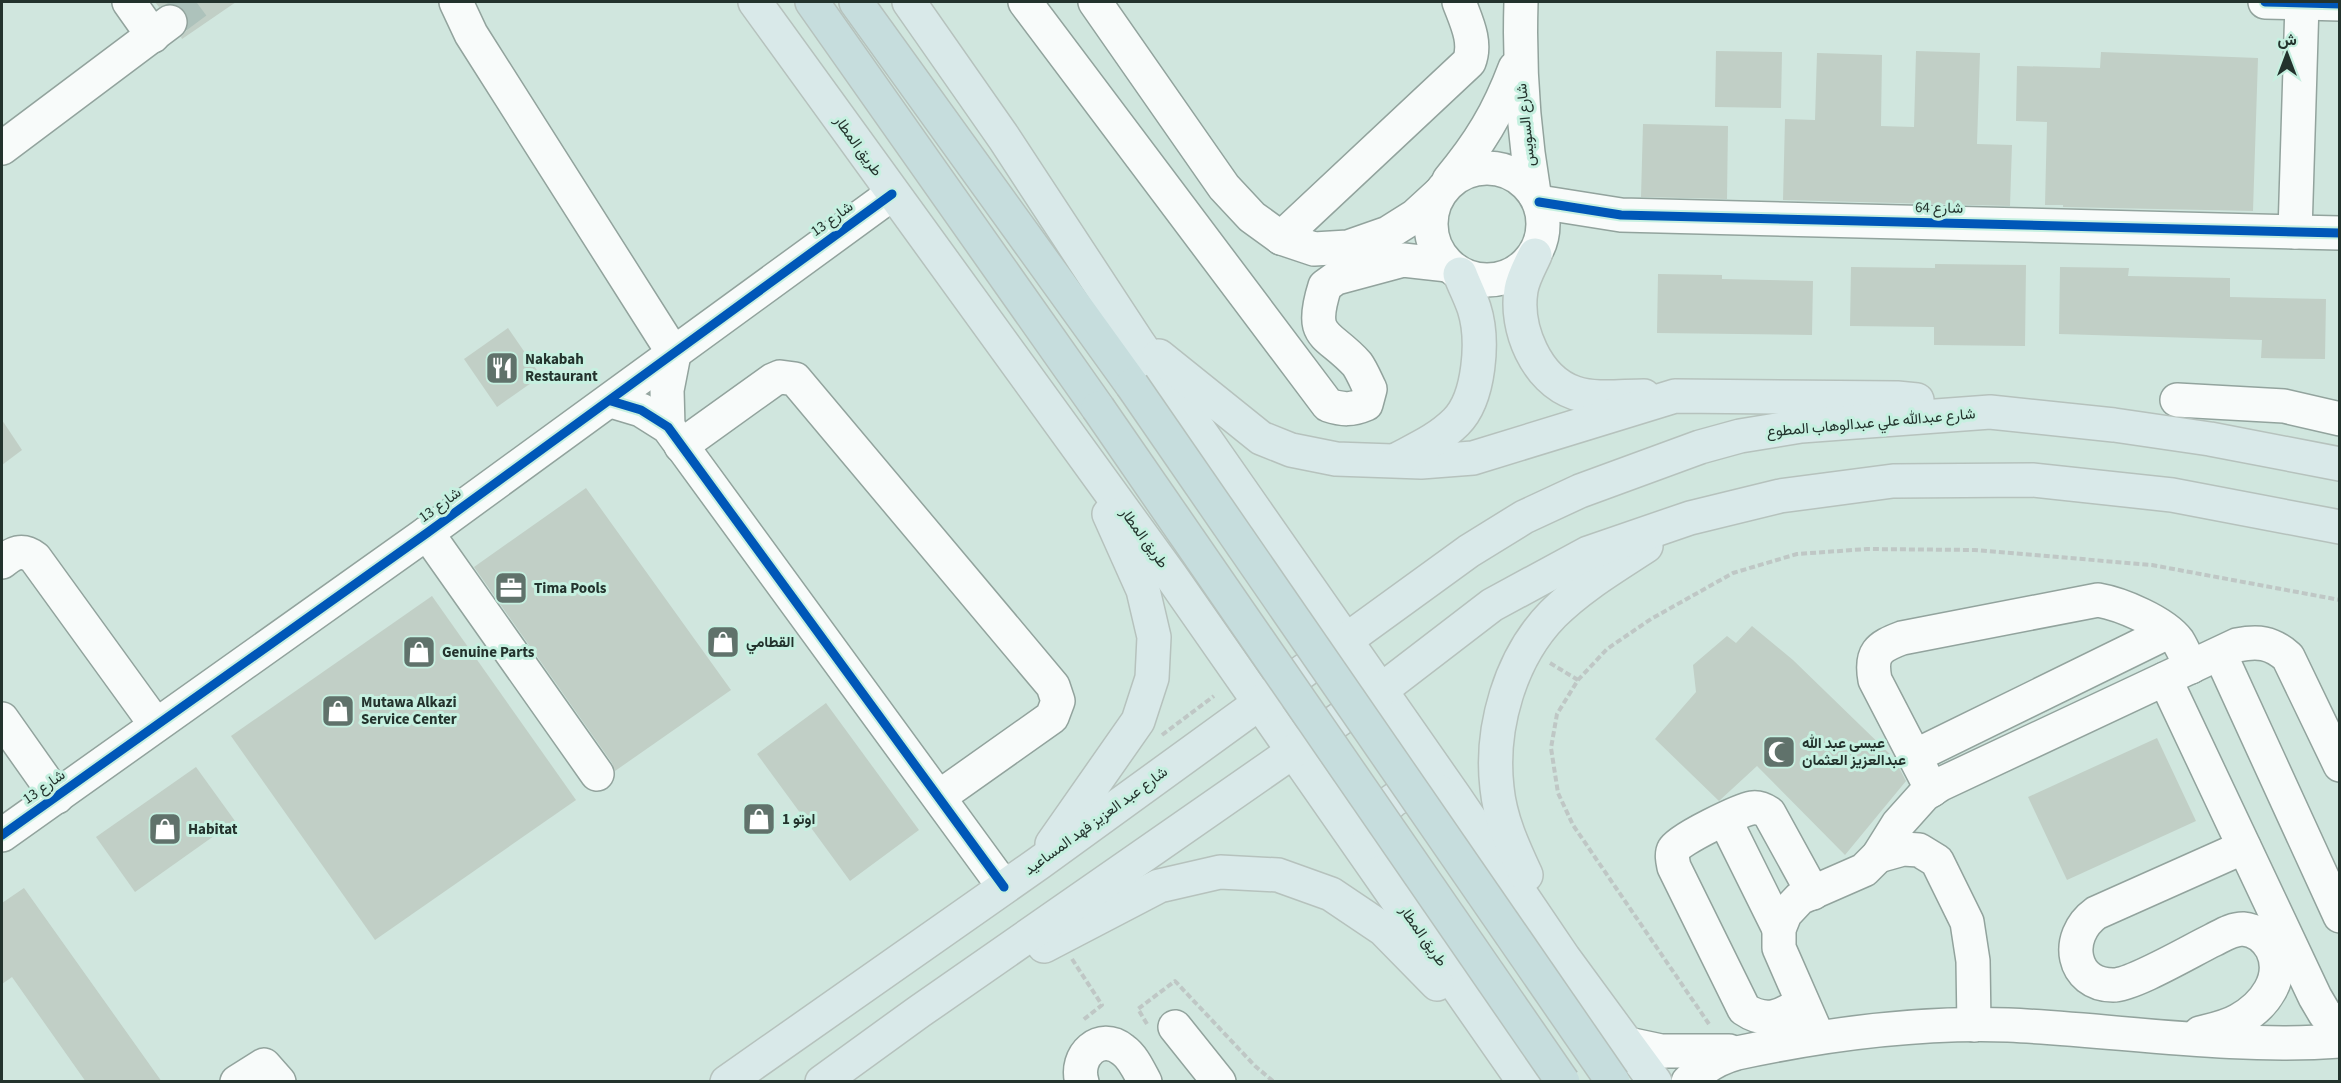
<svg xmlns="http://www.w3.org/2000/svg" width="2341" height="1083" font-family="'Source Sans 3',Vazirmatn,sans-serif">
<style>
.building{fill:#c1cfc6}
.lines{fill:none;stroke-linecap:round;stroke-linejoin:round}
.minor-tunnel{stroke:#adc2bb;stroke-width:33;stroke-dasharray:33 16;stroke-linecap:butt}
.minor-casing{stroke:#92a39d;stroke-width:36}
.major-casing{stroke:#b6c2bd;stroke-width:36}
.highway-casing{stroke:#b6c2bd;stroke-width:36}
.path{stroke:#bfc7c5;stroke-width:4;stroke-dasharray:6 3;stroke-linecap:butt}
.minor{stroke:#f8fbfa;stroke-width:33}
.major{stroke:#d9e9e9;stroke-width:33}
.highway{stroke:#c6dddd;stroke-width:33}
.highway-bridge-casing{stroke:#b6c2bd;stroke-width:36;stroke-linecap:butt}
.highway-bridge{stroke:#c6dddd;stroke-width:33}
.cycleway-casing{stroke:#c6f0e0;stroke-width:13}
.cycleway{stroke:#0057b8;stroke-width:9}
.labels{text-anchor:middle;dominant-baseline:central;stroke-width:6;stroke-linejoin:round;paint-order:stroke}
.street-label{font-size:15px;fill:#23332d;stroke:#c6f0e0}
.poi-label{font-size:15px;font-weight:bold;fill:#23332d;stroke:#c6f0e0;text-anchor:start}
</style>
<rect width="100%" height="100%" fill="#d0e6de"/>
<g class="building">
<polygon points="155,2 236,2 182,39 181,37 187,30 189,20 185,11 177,5 167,4 159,7"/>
<polygon points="1716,51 1782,52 1781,108 1715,107"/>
<polygon points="1916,51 1980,53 1977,144 2012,145 2010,206 1783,200 1785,119 1815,120 1817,53 1882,55 1881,126 1914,127"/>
<polygon points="2101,52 2258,58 2253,211 2063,207 2063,205 2045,205 2047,122 2016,121 2017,66 2100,68"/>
<polygon points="1643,124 1728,126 1727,199 1641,197"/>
<polygon points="1935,264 2026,265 2025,346 1934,345 1934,327 1850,326 1851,267 1935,268"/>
<polygon points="2060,267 2129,268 2128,276 2230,278 2230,297 2326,299 2325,359 2261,358 2262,340 2059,334"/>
<polygon points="1658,274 1722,275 1722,279 1813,281 1812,335 1657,333"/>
<polygon points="508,328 541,376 497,407 464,359"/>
<polygon points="2,420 22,450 2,465"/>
<polygon points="586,488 731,690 615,771 612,763 474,567"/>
<polygon points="432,596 576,800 375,940 231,736"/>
<polygon points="1752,626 1793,660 1894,758 1906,781 1845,855 1757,766 1719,801 1655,739 1696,692 1693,665 1727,636 1736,643"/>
<polygon points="826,703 919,830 850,881 757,754"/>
<polygon points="2157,738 2196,821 2067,880 2028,797"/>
<polygon points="196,767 235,821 135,892 96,837"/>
<polygon points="24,888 162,1082 86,1082 12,977 2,984 2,903"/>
</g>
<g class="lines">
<polyline class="minor-tunnel" points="170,22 197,2"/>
<defs>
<g id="minor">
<polyline points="129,2 153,36"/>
<polyline points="456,2 471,34 674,354 667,390 668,427"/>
<path d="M 1025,2 L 1328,405 C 1343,410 1352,410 1366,404 L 1370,389 C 1366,381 1362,371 1357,364 C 1327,331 1308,340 1325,286 L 1336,278 L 1403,260 L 1448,265"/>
<polyline points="1095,2 1224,187 1252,217 1281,238 1314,249 1348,247 1388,233 1415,216 1439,194"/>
<path d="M 1521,2 C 1519,67 1523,129 1534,193"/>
<polyline points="2265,2 2340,4"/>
<polyline points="2,148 170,22"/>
<circle cx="1487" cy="224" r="56"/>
<path d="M 1449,180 C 1480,143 1498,113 1515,68"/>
<polyline points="1539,202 1621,215 2340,233"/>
<polyline points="2295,232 2302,3"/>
<path d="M 1281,238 L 1469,62 C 1477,42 1466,21 1459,2"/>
<polyline points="2177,400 2284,406 2340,419"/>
<polyline points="611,401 641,410 668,427 1004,887"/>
<polyline points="681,446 773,380 780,377 795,379 1053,686 1058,701 1052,717 939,797"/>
<polyline points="427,533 597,774"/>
<path d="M 2,562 C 13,553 22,548 35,558 L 156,725"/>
<polyline points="2220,654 2340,916"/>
<polyline points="2165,679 2315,997 2325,1014 2340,1026"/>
<polyline points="2,719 57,797"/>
<polyline points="1915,756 2168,632"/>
<path d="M 1932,790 L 1875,680 C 1870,653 1878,647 1902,638 L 2098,600 C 2121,604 2164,622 2178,641 C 2183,649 2187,659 2191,667"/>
<polyline points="1725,820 1779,929"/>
<polyline points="2,835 427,533 892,194"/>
<polyline points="1878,856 1903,849 1919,850 1937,861 1967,922 1973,961 1974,1025"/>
<path d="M 1802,1002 C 1782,1017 1766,1024 1744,1009 L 1674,867 C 1673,862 1671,854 1674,849 C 1678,840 1740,810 1752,808 C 1758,807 1763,809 1769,813 L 1813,893"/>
<polyline points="1175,1027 1219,1082"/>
<path d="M 2200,1033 C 2212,1030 2227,1027 2239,1020 C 2264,1006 2286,978 2272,949 C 2266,938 2255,930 2243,929 C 2232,929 2223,935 2213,940 C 2192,950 2133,985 2113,985 C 2072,985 2063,937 2096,913 L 2244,847"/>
<path d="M 1818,1037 L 1779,948 L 1779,929 L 1785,914 L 1800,898 L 1864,870 L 1878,856 L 1898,824 L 1924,795 L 1941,784 L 2237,645 C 2258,641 2271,642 2288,657 L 2340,765"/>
<polyline points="1628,1044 1661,1051 1729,1051"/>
<polyline points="237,1082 264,1065 279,1082"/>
<path d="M 1082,1082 C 1074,1056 1100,1031 1123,1050 C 1133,1057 1139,1071 1145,1082"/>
<path d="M 1688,1082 C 1702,1068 1718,1058 1737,1053 C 1826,1034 1916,1022 2008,1025 C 2118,1030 2229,1049 2340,1041"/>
</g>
<g id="major">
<polyline points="755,2 1171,576 1524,1082"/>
<polyline points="909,2 1004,138 1139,344 1455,797 1564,958 1655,1082"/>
<path d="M 1535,255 C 1530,266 1523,278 1521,290 C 1515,328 1536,380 1575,393 C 1596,400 1621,396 1644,396"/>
<polyline points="1159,356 1261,438 1291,450 1336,459 1421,462 1473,458 1675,396 1897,398 1917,400"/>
<path d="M 1398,459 C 1419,448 1439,439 1456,422 C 1480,398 1484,339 1474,308 C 1470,296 1464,285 1460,274"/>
<path d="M 1369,842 C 1376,808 1402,783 1439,791"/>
<polyline points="1052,844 1138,721 1152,678 1154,637 1143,590 1109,514"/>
<path d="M 1526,875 C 1513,847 1500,819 1497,788 C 1490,728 1510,658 1553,614 C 1580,587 1614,567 1646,546"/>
<polyline points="1044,946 1159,886 1220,872 1278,875 1331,894 1383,929 1437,984"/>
<polyline points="727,1082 1039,863 1469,551 1524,517 1580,491 1700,447 1740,436 1801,426 1990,412 2114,425 2210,439 2340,464"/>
<polyline points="822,1082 920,1011 1380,691 1492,605 1588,553 1690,518 1780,496 1893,481 2032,480 2172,495 2340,527"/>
</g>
<g id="highway">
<polyline points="812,2 1098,408"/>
<polyline points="856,2 1132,385"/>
</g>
</defs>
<use href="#minor" class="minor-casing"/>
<use href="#major" class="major-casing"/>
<use href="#highway" class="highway-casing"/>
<g class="path">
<polyline points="1550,663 1578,680"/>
<polyline points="1162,735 1214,696"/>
<polyline points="1072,959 1102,1005 1083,1020"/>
<polyline points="1147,1024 1138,1009 1175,981 1255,1066 1274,1082"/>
<polyline points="1709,1024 1573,825 1558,793 1551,748 1557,714 1578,680 1607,649 1651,619 1733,573 1797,554 1867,549 1975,550 2152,565 2340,600"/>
</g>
<use href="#minor" class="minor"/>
<use href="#major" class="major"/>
<use href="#highway" class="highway"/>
<defs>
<g id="highway-bridge">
<polyline points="1132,385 1613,1082"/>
<polyline points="1098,408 1563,1082"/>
</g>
</defs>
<use href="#highway-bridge" class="highway-bridge-casing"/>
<use href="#highway-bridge" class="highway-bridge"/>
<defs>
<g id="cycleway">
<polyline points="2265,2 2340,4"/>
<polyline points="1539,202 1621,215 2340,233"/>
<polyline points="611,401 641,410 668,427 1004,887"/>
<polyline points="2,835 427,533 892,194"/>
</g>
</defs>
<use href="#cycleway" class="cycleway-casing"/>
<use href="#cycleway" class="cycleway"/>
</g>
<defs>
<symbol id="restaurant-square" viewBox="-11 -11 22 22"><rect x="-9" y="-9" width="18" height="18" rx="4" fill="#60726b" stroke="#c6f0e0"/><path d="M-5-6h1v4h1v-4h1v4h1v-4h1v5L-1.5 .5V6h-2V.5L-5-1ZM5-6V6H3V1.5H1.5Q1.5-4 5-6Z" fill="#fff"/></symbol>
<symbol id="office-square" viewBox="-11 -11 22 22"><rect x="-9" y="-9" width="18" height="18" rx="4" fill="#60726b" stroke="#c6f0e0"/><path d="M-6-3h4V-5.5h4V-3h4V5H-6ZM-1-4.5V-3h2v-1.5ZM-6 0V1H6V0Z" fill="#fff"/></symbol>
<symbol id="shop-square" viewBox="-11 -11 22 22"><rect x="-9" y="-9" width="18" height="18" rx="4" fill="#60726b" stroke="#c6f0e0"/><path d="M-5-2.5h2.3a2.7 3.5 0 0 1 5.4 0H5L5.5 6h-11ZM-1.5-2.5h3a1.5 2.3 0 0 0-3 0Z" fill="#fff"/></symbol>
<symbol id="mosque-square" viewBox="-11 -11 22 22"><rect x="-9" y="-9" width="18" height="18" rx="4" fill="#60726b" stroke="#c6f0e0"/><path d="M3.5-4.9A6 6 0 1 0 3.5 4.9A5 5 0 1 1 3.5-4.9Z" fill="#fff"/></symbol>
</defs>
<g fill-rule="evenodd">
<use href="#restaurant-square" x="483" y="349" width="38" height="38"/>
<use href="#office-square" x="492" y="569" width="38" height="38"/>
<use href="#shop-square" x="704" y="623" width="38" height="38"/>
<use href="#shop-square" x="400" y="633" width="38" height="38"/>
<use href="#shop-square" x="319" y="692" width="38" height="38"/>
<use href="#mosque-square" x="1760" y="733" width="38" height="38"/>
<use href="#shop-square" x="740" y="800" width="38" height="38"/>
<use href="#shop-square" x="146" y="810" width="38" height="38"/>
</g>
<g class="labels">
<g class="street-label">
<text transform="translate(1526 125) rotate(-96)">شارع السويس</text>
<text transform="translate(858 146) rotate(54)">طريق المطار</text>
<text transform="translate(1939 208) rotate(1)">شارع 64</text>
<text transform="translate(832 219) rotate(-36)">شارع 13</text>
<text transform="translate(1871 423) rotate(-5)">شارع عبدالله علي عبدالوهاب المطوع</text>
<text transform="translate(440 505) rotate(-36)">شارع 13</text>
<text transform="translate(1144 538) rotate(54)">طريق المطار</text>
<text transform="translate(44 787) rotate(-35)">شارع 13</text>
<text transform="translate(1096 821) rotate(-36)">شارع عبد العزيز فهد المساعيد</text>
<text transform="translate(1423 936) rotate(55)">طريق المطار</text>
</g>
<g class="poi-label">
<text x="525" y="359">Nakabah<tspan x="525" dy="17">Restaurant</tspan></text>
<text x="534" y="588">Tima Pools</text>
<text x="746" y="642">القطامي</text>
<text x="442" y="652">Genuine Parts</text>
<text x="361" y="702">Mutawa Alkazi<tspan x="361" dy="17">Service Center</tspan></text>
<text x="1802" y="743">عيسى عبد الله<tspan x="1802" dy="17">عبدالعزيز العثمان</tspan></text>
<text x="782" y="819">اوتو 1</text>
<text x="188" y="829">Habitat</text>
</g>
</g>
<rect width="2341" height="1083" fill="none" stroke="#23332d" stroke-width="6"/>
<g transform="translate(2287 54)" stroke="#c6f0e0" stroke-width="4.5" paint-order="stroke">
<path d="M0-4.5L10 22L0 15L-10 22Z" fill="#23332d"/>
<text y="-9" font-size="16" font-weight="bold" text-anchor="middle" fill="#23332d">ش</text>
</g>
</svg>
